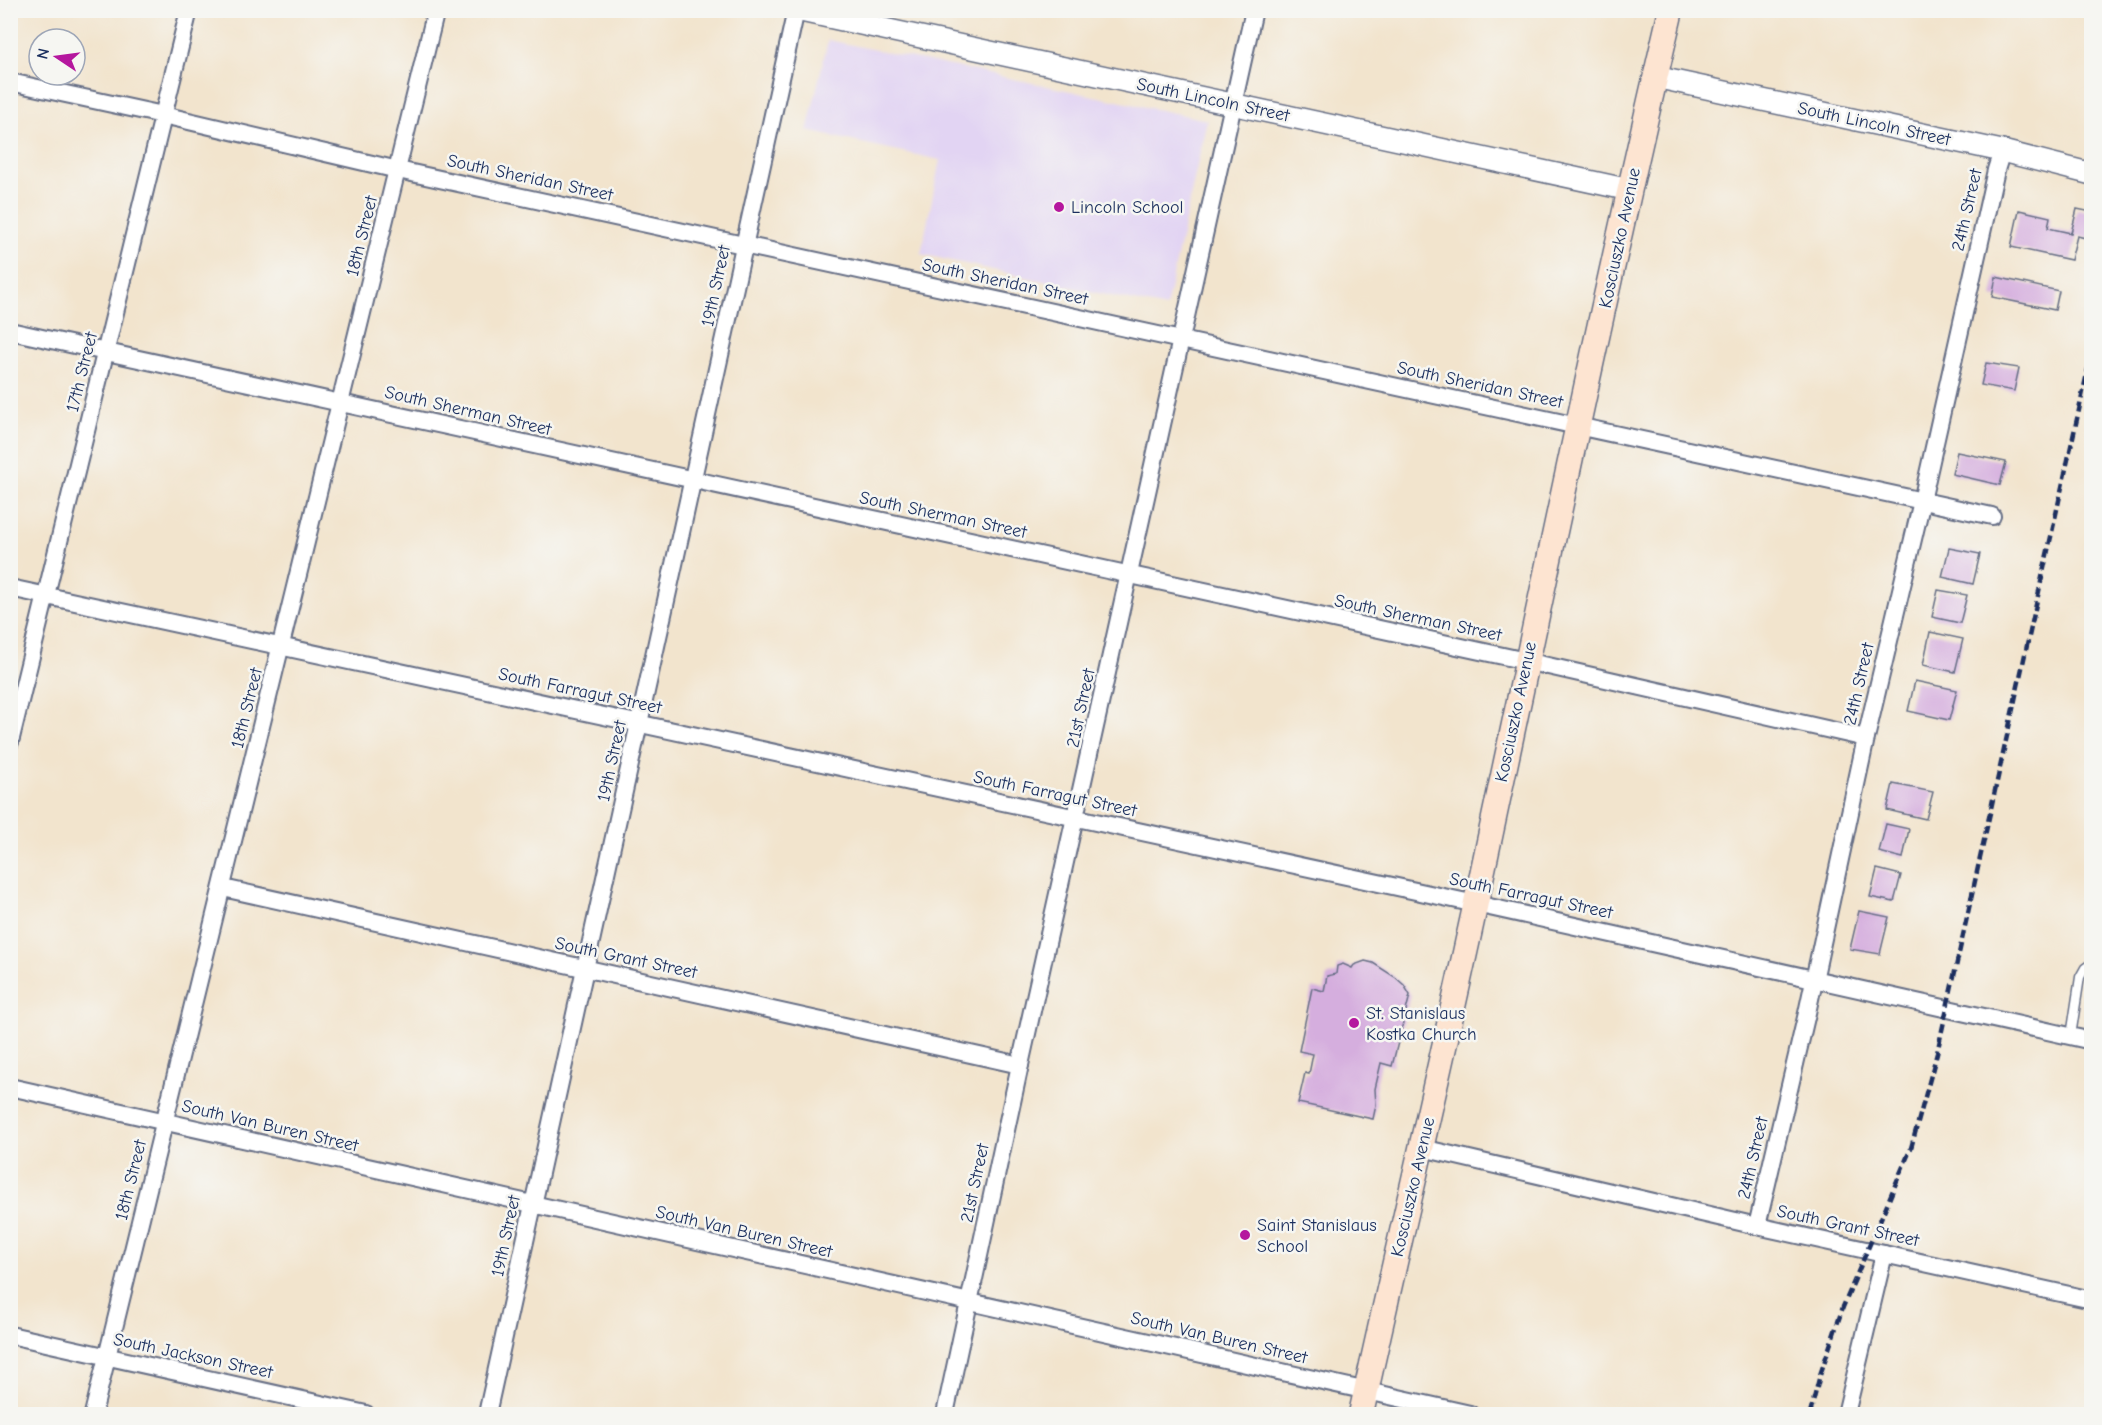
<svg xmlns="http://www.w3.org/2000/svg" width="2102" height="1425" font-family="'Comic Neue',sans-serif">
<style>
.built{fill:#e2d4f3}
.building{fill:#d5aede}
.lines{fill:none;stroke-linecap:round;stroke-linejoin:round}
.service-casing{stroke:#666e85;stroke-width:11}
.minor-casing{stroke:#666e85;stroke-width:20}
.tertiary-casing{stroke:#666e85;stroke-width:24}
.secondary-casing{stroke:#666e85;stroke-width:27}
.service{stroke:#fff;stroke-width:8}
.minor{stroke:#fff;stroke-width:16}
.tertiary{stroke:#fff;stroke-width:21}
.secondary{stroke:#fde4d1;stroke-width:24}
.rail{stroke:#1b2f5e;stroke-width:4.5;stroke-dasharray:9 4.5;stroke-linecap:butt}
.poi-dot{fill:#b5179e;stroke:#f6f6f2;stroke-width:2}
.labels{text-anchor:middle;dominant-baseline:central;stroke-width:5;stroke-linejoin:round;paint-order:stroke}
.street-label{font-size:18px;fill:#1b2f5e;stroke:#f6f6f2}
.poi-label{font-size:18px;fill:#1b2f5e;stroke:#f6f6f2;text-anchor:start}
</style>
<rect width="100%" height="100%" fill="#f6f6f2"/>
<filter id="ink" filterUnits="userSpaceOnUse"><feTurbulence type="fractalNoise" baseFrequency=".0167" numOctaves="2"/><feDisplacementMap in="SourceGraphic" scale="12" xChannelSelector="R" yChannelSelector="G"/><feConvolveMatrix kernelMatrix="1 2 1 2 8 2 1 2 1" color-interpolation-filters="sRGB"/></filter>
<filter id="wash" filterUnits="userSpaceOnUse"><feTurbulence type="fractalNoise" baseFrequency=".008" numOctaves="4" result="noise"/><feDisplacementMap in="SourceGraphic" scale="24" xChannelSelector="R" yChannelSelector="G"/><feGaussianBlur stdDeviation="1.35" result="paint"/><feColorMatrix in="noise" values="0 0 0 0 0 0 0 0 0 0 0 0 0 0 0 0 0 1.4 0 .05"/><feComposite in="paint" operator="in"/></filter>
<g filter="url(#wash)">
<rect width="100%" height="100%" fill="#f2e4cd"/>
<polygon class="built" points="828,40 1207,120 1166,308 921,254 940,160 807,131"/>
<g id="blocks">
<g class="building">
<polygon points="2077,209 2092,212 2092,231 2090,239 2077,236 2071,260 2011,247 2019,210 2050,217 2048,228 2071,233"/>
<polygon points="1996,277 2059,291 2055,310 1992,297"/>
<polygon points="1986,363 2019,368 2014,391 1981,385"/>
<polygon points="1957,452 2006,462 2000,485 1952,474"/>
<polygon points="1949,548 1980,554 1973,584 1942,577"/>
<polygon points="1938,590 1967,595 1960,623 1932,617"/>
<polygon points="1930,632 1963,639 1955,672 1923,665"/>
<polygon points="1915,681 1957,690 1949,720 1908,711"/>
<polygon points="1893,784 1933,792 1926,819 1887,810"/>
<polygon points="1886,824 1909,829 1903,858 1879,852"/>
<polygon points="1877,869 1901,875 1894,902 1870,897"/>
<polygon points="1859,911 1889,917 1880,954 1850,949"/>
<polygon points="1365,961 1373,963 1395,977 1404,985 1410,995 1392,1066 1381,1063 1375,1089 1376,1105 1373,1119 1298,1103 1305,1073 1309,1074 1313,1054 1299,1051 1312,988 1324,991 1327,976 1336,974 1337,966 1343,964 1352,968 1354,965"/>
</g>
</g>
</g>
<g filter="url(#ink)">
<use href="#blocks" fill-opacity="0" stroke="#666e85" stroke-width="1.5"/>
<g class="lines">
<defs>
<polyline id="service" points="2071,1036 2080,977 2085,968 2092,963"/>
<g id="minor">
<polyline points="10,82 163,115 398,170 1992,516"/>
<polyline points="10,331 1526,661 1866,738"/>
<polyline points="10,588 1476,904 2092,1041"/>
<polyline points="10,742 189,10"/>
<polyline points="223,888 1020,1065"/>
<polyline points="10,1087 1470,1414"/>
<polyline points="1422,1148 1757,1226 2092,1300"/>
<polyline points="1757,1226 1807,1013 1866,738 1922,501 1996,170 2002,151"/>
<polyline points="10,1335 366,1414"/>
<polyline points="93,1414 436,10"/>
<polyline points="487,1414 796,10"/>
<polyline points="945,1414 1020,1065 1254,10"/>
<polyline points="1846,1414 1884,1254"/>
</g>
<g id="tertiary">
<polyline points="796,10 1630,190"/>
<polyline points="1655,77 2002,151 2092,174"/>
</g>
<path id="secondary" d="M 1361,1414 C 1400,1236 1443,1058 1481,879 C 1543,589 1603,299 1671,10"/>
</defs>
<use href="#service" class="service-casing"/>
<use href="#minor" class="minor-casing"/>
<use href="#tertiary" class="tertiary-casing"/>
<use href="#secondary" class="secondary-casing"/>
<use href="#service" class="service"/>
<use href="#minor" class="minor"/>
<use href="#tertiary" class="tertiary"/>
<use href="#secondary" class="secondary"/>
<polyline class="rail" points="1810,1414 1820,1375 1843,1307 1911,1148 1937,1053 2092,351"/>
</g>
</g>
<g class="poi-dot">
<circle cx="1059" cy="207" r="6"/>
<circle cx="1354" cy="1023" r="6"/>
<circle cx="1245" cy="1235" r="6"/>
</g>
<g class="labels">
<g class="street-label">
<text transform="translate(1213 100) rotate(12)">South Lincoln Street</text>
<text transform="translate(1874 124) rotate(12)">South Lincoln Street</text>
<text transform="translate(530 178) rotate(12)">South Sheridan Street</text>
<text transform="translate(1967 210) rotate(-77)">24th Street</text>
<text transform="translate(362 236) rotate(-76)">18th Street</text>
<text transform="translate(1620 238) rotate(-78)">Kosciuszko Avenue</text>
<text transform="translate(1005 282) rotate(12)">South Sheridan Street</text>
<text transform="translate(716 286) rotate(-78)">19th Street</text>
<text transform="translate(82 372) rotate(-76)">17th Street</text>
<text transform="translate(1480 385) rotate(12)">South Sheridan Street</text>
<text transform="translate(468 411) rotate(13)">South Sherman Street</text>
<text transform="translate(943 515) rotate(12)">South Sherman Street</text>
<text transform="translate(1418 618) rotate(12)">South Sherman Street</text>
<text transform="translate(1859 684) rotate(-77)">24th Street</text>
<text transform="translate(580 691) rotate(12)">South Farragut Street</text>
<text transform="translate(247 708) rotate(-76)">18th Street</text>
<text transform="translate(1081 708) rotate(-78)">21st Street</text>
<text transform="translate(1516 712) rotate(-78)">Kosciuszko Avenue</text>
<text transform="translate(612 761) rotate(-78)">19th Street</text>
<text transform="translate(1055 794) rotate(12)">South Farragut Street</text>
<text transform="translate(1531 896) rotate(12)">South Farragut Street</text>
<text transform="translate(626 958) rotate(12)">South Grant Street</text>
<text transform="translate(270 1126) rotate(13)">South Van Buren Street</text>
<text transform="translate(1753 1158) rotate(-77)">24th Street</text>
<text transform="translate(131 1180) rotate(-76)">18th Street</text>
<text transform="translate(975 1183) rotate(-78)">21st Street</text>
<text transform="translate(1413 1187) rotate(-77)">Kosciuszko Avenue</text>
<text transform="translate(1848 1226) rotate(12)">South Grant Street</text>
<text transform="translate(744 1232) rotate(13)">South Van Buren Street</text>
<text transform="translate(506 1236) rotate(-78)">19th Street</text>
<text transform="translate(1219 1338) rotate(13)">South Van Buren Street</text>
<text transform="translate(193 1356) rotate(12)">South Jackson Street</text>
</g>
<g class="poi-label">
<text x="1071" y="207">Lincoln School</text>
<text x="1366" y="1013">St. Stanislaus<tspan x="1366" dy="21">Kostka Church</tspan></text>
<text x="1257" y="1225">Saint Stanislaus<tspan x="1257" dy="21">School</tspan></text>
</g>
</g>
<rect width="2102" height="1425" fill="none" stroke="#f6f6f2" stroke-width="36"/>
<g transform="translate(57 57) rotate(283)"><circle r="28" fill="#f6f6f2" stroke="#9ea6b7" stroke-width="1.5"/>
<path d="M0-4.5L10 22L0 15L-10 22Z" fill="#b5179e"/>
<text y="-9" font-size="16" font-weight="bold" text-anchor="middle" fill="#1b2f5e">N</text>
</g>
</svg>
